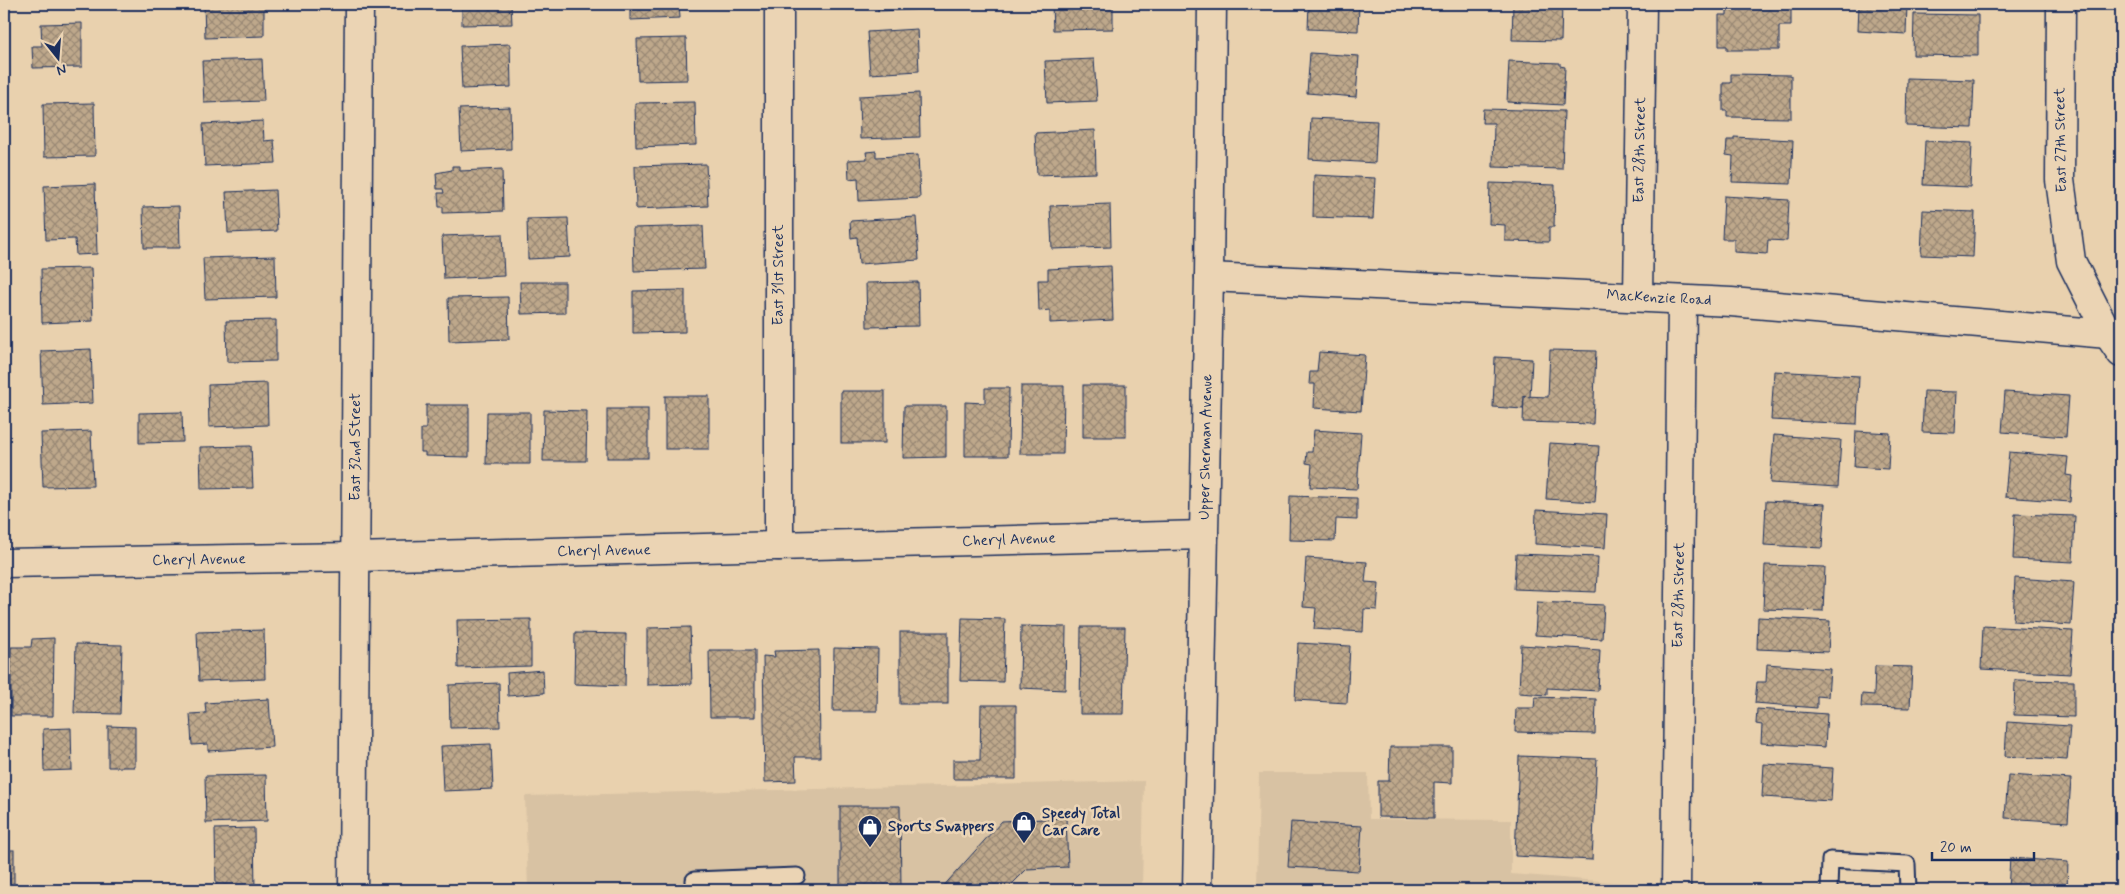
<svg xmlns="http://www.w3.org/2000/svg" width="2125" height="894" font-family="Mynerve,sans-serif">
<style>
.built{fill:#d8c2a3}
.building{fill:url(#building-cross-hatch);stroke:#1b2f5e}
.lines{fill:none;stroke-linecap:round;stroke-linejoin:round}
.lane-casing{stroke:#1b2f5e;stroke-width:19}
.street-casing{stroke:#1b2f5e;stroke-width:31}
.secondary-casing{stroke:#1b2f5e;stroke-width:31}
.lane{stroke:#ebd4b4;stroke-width:15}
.street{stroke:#ebd4b4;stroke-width:28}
.secondary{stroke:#ebd4b4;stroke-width:28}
.labels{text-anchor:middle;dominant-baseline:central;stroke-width:5;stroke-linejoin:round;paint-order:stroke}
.street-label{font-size:15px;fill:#1b2f5e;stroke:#ebd4b4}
.poi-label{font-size:15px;font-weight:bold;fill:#1b2f5e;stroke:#ebd4b4;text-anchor:start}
</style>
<defs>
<pattern id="building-cross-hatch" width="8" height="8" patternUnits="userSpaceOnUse" patternTransform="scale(1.25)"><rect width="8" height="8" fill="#bea88b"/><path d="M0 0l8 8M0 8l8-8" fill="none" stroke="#9a8975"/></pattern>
</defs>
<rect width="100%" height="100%" fill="#e9d1ae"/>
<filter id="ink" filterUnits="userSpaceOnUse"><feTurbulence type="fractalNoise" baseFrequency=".02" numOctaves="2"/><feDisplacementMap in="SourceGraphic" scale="10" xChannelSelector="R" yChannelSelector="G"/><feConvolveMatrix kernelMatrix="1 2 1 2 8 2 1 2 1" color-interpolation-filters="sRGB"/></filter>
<g filter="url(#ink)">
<g class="built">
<polygon points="1259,773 1368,773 1369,819 1511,820 1511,874 1648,885 1648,890 1257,890"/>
<polygon points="1144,781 1142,890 528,890 525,796"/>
</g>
<g class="building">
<polygon points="204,4 264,4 264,36 205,38"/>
<polygon points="462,4 511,4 512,24 462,25"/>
<polygon points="630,4 679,4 680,18 630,20"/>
<polygon points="878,4 928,4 928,9 878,11"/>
<polygon points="1052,4 1113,4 1113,29 1053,30"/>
<polygon points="1309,4 1359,4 1358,31 1308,29"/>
<polygon points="1513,4 1562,4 1561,41 1512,40"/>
<polygon points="1727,4 1791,4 1791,26 1779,26 1779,50 1727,50 1727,46 1719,46 1719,15 1727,15"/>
<polygon points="1859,4 1907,4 1906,34 1858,31"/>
<polygon points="1914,14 1978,15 1978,56 1913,55"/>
<polygon points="82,23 82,67 33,68 32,46 42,46 41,24"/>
<polygon points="917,29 919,71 870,74 867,32"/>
<polygon points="686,38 687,80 638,81 637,39"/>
<polygon points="510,44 511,87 462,89 460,46"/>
<polygon points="1310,53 1359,56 1356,97 1307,93"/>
<polygon points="262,59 264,101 204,103 202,61"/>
<polygon points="1094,59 1097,101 1047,103 1045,61"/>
<polygon points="1509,61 1560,63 1560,66 1565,67 1563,105 1507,102"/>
<polygon points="1731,74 1791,75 1791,118 1727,117 1727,111 1723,111 1723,83 1731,83"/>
<polygon points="1907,78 1974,80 1972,128 1906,126"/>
<polygon points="919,93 920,137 860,139 859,96"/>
<polygon points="695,102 696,145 636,147 635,103"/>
<polygon points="94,103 95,156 44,157 43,104"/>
<polygon points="510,107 511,149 461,151 459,109"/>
<polygon points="1483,109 1564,111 1562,169 1493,167 1494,123 1482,123"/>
<polygon points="1311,118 1377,121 1375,163 1309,159"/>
<polygon points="263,121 264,141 274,140 276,163 205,166 203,124"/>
<polygon points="1095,130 1096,173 1037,175 1035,133"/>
<polygon points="1734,137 1793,140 1791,184 1732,182 1733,156 1726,155 1727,140 1734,140"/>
<polygon points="1925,141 1972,143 1970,187 1923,185"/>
<polygon points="876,151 876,157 918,155 920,198 859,201 858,178 849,179 848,160 867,159 866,152"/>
<polygon points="706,164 708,206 636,209 635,166"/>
<polygon points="452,166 460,166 460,171 502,169 503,211 443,213 443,207 439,207 438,193 444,193 443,189 437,189 436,173 452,170"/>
<polygon points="1314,175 1375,178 1373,219 1313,217"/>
<polygon points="1490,183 1555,185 1554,227 1549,227 1549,242 1505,241 1505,225 1489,224"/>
<polygon points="95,184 97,254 76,255 75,239 46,240 44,186"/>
<polygon points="275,190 277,231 228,233 226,192"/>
<polygon points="1724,196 1789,200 1787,241 1768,240 1767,254 1734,252 1734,239 1722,239"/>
<polygon points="1110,204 1111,247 1052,249 1050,206"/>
<polygon points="179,206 180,248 144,248 143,207"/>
<polygon points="1923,210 1975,212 1973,257 1921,255"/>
<polygon points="916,217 919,260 859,264 857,237 851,238 850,221"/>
<polygon points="568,218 570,257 528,259 527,219"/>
<polygon points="703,226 705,269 634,271 633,228"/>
<polygon points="502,234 504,276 444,279 442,236"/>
<polygon points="275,256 276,297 205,299 203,258"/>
<polygon points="1111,266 1113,320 1050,323 1050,310 1039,311 1038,280 1048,280 1048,269"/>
<polygon points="91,268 93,321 42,323 41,269"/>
<polygon points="520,282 565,282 565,313 521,314"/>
<polygon points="918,282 919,326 867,327 866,283"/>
<polygon points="685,290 685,332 633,333 633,291"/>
<polygon points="508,297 509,339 449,341 448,298"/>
<polygon points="276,320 276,361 227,362 226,321"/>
<polygon points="91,349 93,403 43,405 41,351"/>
<polygon points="1550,350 1596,351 1593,424 1523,422 1524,396 1548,397"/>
<polygon points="1319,352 1365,355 1361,411 1314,408 1315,384 1309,384 1310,372 1317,372"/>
<polygon points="1495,357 1532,359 1530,397 1524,396 1523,409 1493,407"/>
<polygon points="1774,371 1859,376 1857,424 1771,420"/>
<polygon points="267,383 268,425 209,427 208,385"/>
<rect x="1083" y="385" width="43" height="52"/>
<polygon points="1021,386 1064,386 1063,454 1020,454"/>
<polygon points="985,388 1009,388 1008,456 965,456 965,402 985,403"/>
<rect x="841" y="391" width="44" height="52"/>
<polygon points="1924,391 1957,392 1955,433 1922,432"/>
<polygon points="2005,392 2069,396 2066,437 2002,432"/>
<rect x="665" y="396" width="44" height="53"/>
<polygon points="426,405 469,405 469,457 425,456 425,452 421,452 421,429 426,429"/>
<polygon points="904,406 946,406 946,457 903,458"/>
<rect x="607" y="409" width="41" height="49"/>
<polygon points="544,410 587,411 586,461 543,461"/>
<polygon points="182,412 183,442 139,443 139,413"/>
<polygon points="487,412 530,412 530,464 486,464"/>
<polygon points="1314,430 1361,433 1357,489 1310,487 1312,464 1306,463 1307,452 1312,452"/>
<polygon points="91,431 93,486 43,487 41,433"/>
<polygon points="1856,431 1890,433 1888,469 1854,467"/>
<polygon points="1774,435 1841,440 1838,487 1770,483"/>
<polygon points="1550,443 1599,446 1595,502 1546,499"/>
<polygon points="251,446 253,488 201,489 200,447"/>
<polygon points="2009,452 2068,457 2066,475 2072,476 2070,502 2005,497"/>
<polygon points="1290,496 1357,498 1357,520 1336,519 1335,541 1289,540"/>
<polygon points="1766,501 1825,504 1822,548 1764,545"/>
<polygon points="1536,510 1607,514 1605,548 1535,544"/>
<polygon points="2015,514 2075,516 2073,562 2013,559"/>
<polygon points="1516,554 1598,557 1596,592 1514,589"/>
<polygon points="1306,558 1367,562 1365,582 1379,583 1377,610 1364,609 1363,632 1314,629 1316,608 1303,607"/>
<polygon points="1765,565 1825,567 1823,611 1763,609"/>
<polygon points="2015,578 2074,582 2071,625 2013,621"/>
<polygon points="1537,602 1604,605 1602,639 1535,635"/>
<polygon points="1758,617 1830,621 1828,652 1757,649"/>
<polygon points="962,618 1005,619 1003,682 960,681"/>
<polygon points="531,619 531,666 458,668 457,620"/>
<polygon points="1021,626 1066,627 1065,690 1020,688"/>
<polygon points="1983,626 2073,631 2070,674 1981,669"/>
<polygon points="690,627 692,684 647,685 647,628"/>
<polygon points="1081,627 1125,627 1123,714 1080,714"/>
<polygon points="264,630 265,679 199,681 197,632"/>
<rect x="900" y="632" width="48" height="72"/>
<polygon points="575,633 626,634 625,686 574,684"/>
<polygon points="54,638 53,716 11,716 11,647 31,647 32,639"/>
<polygon points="1298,643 1350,646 1347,703 1295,700"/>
<polygon points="76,644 122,645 120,714 74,713"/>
<polygon points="1521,645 1600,650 1598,691 1547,688 1547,695 1519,693"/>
<polygon points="834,648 878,649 877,711 833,711"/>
<rect x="4" y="649" width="1" height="119"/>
<polygon points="709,650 755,650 755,717 710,717"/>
<polygon points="819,650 820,757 795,757 796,781 765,782 763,656 775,657 774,651"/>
<polygon points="1767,664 1830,669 1828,697 1817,696 1817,708 1755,703 1757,682 1766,682"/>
<polygon points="1875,666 1912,667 1910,708 1861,707 1862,694 1874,695"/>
<polygon points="543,670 544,693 508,696 507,673"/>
<polygon points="2015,680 2074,681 2074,717 2014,715"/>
<polygon points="499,683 500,727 450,728 449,685"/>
<polygon points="1535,697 1596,699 1595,734 1515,732 1516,708 1534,708"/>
<polygon points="269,699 272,747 208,751 208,744 192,745 190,714 206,713 205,703"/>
<polygon points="981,705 1016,705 1016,779 953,779 953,760 980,760"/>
<polygon points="1757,709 1827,714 1825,747 1761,743 1762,725 1756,724"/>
<polygon points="2007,722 2070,726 2067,760 2005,756"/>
<polygon points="108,726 135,727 135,767 108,767"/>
<polygon points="71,728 72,770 44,771 43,729"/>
<polygon points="491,744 493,789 443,791 441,746"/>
<polygon points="1390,747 1452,747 1452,783 1434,782 1434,818 1378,817 1378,781 1389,781"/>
<polygon points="1519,756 1597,759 1592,860 1515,856"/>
<polygon points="1764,764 1833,768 1831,801 1762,797"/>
<polygon points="266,775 267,821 206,823 205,776"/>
<polygon points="2008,775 2071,779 2068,822 2005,818"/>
<polygon points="840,806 900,806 901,890 840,890"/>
<polygon points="1066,818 1068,867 1027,869 1006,890 940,890 1002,821"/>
<polygon points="1291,822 1362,826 1359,871 1288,867"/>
<polygon points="254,828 255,890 216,890 215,829"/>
<rect x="4" y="850" width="10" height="40"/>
<polygon points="2010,858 2068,862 2067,890 2008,890"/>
<polygon points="1744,888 1806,889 1806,890 1744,890"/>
</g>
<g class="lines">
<defs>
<g id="lane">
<polyline points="694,890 694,880 797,876"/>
<polyline points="1829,890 1830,860 1907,864 1908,890"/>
</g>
<g id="street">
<polyline points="2061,4 2060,180 2071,261 2108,334 2121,353"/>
<polyline points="1209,277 1731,302 2108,334"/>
<polyline points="1638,297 1642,4"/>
<polyline points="779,546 779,4"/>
<polyline points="4,563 355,557 1204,535"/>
<polyline points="353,890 359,4"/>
<polyline points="1676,890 1682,300"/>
</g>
<polyline id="secondary" points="1197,890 1209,277 1212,4"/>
</defs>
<use href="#lane" class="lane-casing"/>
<use href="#street" class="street-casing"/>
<use href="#secondary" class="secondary-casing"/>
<use href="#lane" class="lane"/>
<use href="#street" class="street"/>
<use href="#secondary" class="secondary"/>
</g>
</g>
<defs>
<symbol id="shop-pin" viewBox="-11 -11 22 30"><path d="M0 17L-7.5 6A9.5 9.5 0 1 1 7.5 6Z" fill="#1b2f5e" stroke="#ebd4b4"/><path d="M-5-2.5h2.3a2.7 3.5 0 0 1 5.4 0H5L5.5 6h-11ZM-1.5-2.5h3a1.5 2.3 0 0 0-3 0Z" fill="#fff"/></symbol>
</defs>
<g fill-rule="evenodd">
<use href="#shop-pin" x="1010" y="809" width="28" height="38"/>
<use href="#shop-pin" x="856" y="813" width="28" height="38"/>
</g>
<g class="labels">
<g class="street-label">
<text transform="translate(2061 140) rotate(-91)">East 27th Street</text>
<text transform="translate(1640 150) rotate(-89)">East 28th Street</text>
<text transform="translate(779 275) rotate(-90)">East 31st Street</text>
<text transform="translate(1659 298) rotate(3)">MacKenzie Road</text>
<text transform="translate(356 447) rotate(-90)">East 32nd Street</text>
<text transform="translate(1206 447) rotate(-89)">Upper Sherman Avenue</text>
<text transform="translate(1009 540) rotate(-2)">Cheryl Avenue</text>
<text transform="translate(604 551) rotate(-1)">Cheryl Avenue</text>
<text transform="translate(199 560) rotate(-1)">Cheryl Avenue</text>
<text transform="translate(1679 595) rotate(-89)">East 28th Street</text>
</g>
<g class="poi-label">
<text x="1042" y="814">Speedy Total<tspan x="1042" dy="17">Car Care</tspan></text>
<text x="888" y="827">Sports Swappers</text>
</g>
</g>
<rect width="2125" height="894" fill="none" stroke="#ebd4b4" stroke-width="20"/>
<rect x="10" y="10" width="2105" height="874" fill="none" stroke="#1b2f5e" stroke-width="2" filter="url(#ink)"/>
<g transform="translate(58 58) rotate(163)" stroke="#ebd4b4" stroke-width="4" paint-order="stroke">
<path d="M0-4L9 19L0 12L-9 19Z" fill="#1b2f5e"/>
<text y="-8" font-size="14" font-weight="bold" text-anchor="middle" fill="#1b2f5e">N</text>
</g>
<path d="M1932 852v8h102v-8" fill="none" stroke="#1b2f5e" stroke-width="2.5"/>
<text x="1940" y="852" font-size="15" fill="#1b2f5e" stroke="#ebd4b4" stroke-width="4" paint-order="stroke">20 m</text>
</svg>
